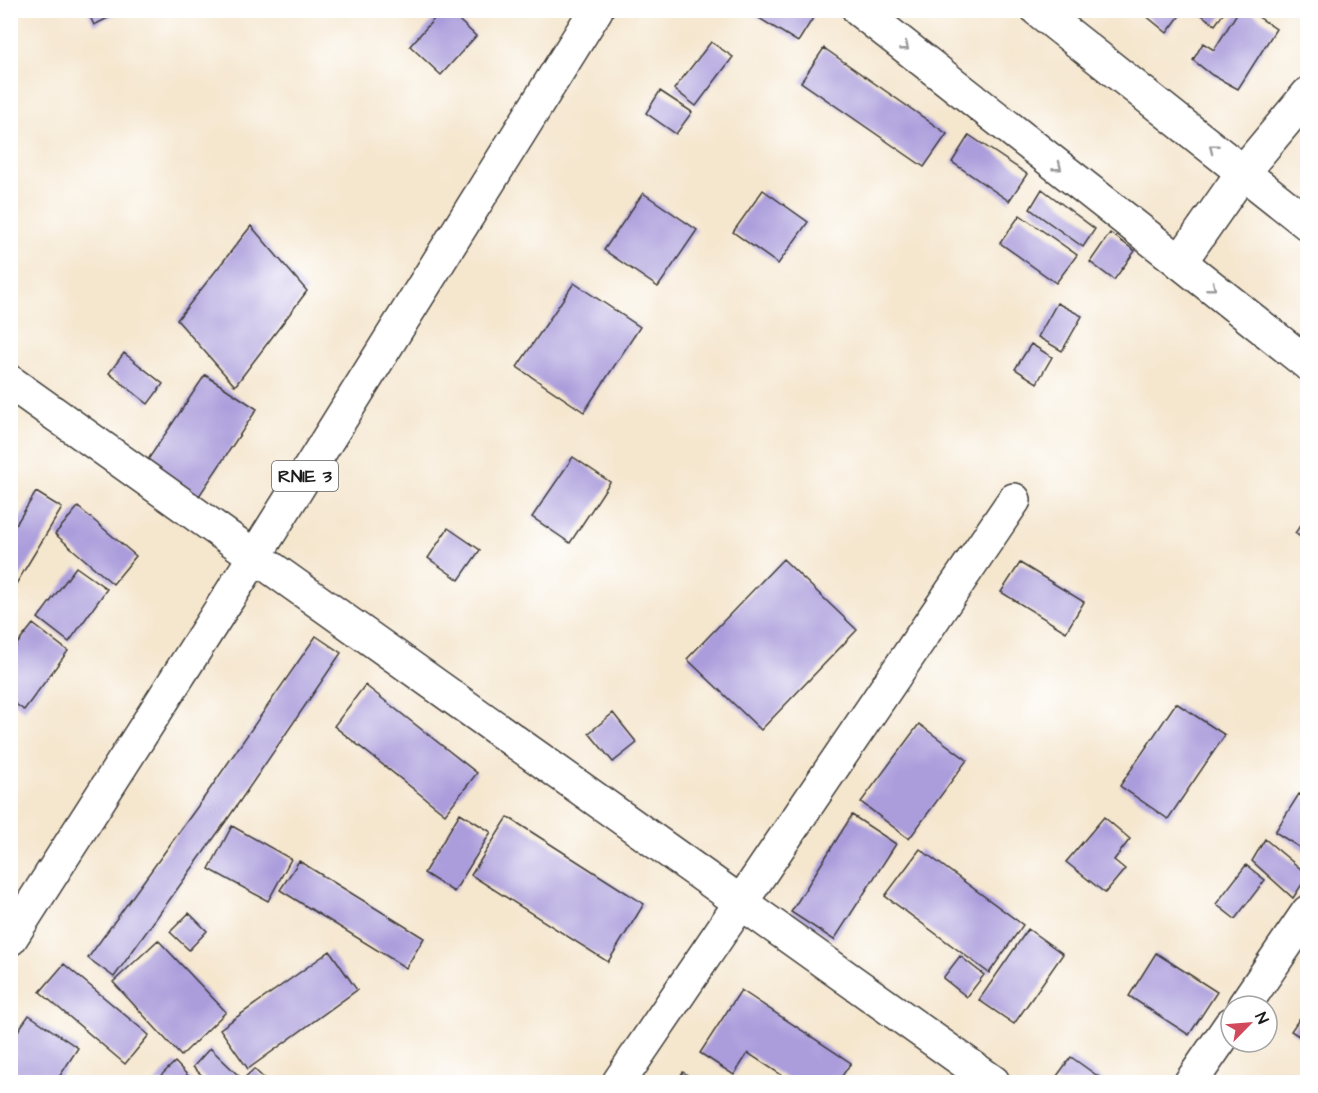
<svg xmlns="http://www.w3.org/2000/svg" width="1318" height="1093" viewBox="0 0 1318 1093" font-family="'Architects Daughter',sans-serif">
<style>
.building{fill:#ab9ddb}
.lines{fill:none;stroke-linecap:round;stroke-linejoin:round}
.street-casing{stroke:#3d3a37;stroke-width:36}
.secondary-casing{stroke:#3d3a37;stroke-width:36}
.highway-casing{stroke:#3d3a37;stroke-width:36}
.street{stroke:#fff;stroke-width:33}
.secondary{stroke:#fff;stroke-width:33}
.highway{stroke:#fff;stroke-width:33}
.oneway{stroke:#999}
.labels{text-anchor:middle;stroke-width:4.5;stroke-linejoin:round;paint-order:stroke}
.shield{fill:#fff;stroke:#606060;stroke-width:1.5}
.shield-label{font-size:18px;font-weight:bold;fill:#1c1c1c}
</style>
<rect width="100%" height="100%" fill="#fff"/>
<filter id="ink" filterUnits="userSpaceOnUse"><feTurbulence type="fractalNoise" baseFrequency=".0167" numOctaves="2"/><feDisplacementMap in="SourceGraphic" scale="12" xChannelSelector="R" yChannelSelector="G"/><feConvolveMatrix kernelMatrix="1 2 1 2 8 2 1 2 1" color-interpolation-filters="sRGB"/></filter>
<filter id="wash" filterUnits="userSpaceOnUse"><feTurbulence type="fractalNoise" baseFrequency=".008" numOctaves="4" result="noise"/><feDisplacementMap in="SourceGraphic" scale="24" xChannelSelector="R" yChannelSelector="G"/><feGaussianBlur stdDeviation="1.35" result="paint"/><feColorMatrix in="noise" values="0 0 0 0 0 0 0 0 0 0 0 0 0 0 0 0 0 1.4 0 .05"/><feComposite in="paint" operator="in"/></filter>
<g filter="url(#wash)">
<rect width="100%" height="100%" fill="#f5e6ce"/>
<g id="blocks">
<path class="building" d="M87,10H124L94,25Z
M442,10H448L476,36L441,75L410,46Z
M746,10H818L798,42Z
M1139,10H1184L1167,33Z
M1195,10H1226L1215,25Z
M1239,10H1248L1276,29L1238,89L1212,75L1193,60L1203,43L1214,50Z
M711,42L733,57L696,106L674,89Z
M824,48L947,134L924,167L801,82Z
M660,91L692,112L676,134L646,113Z
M969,135L1027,174L1009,201L952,162Z
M1042,189L1095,229L1083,247L1030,209Z
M763,190L808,222L778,264L733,232Z
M643,193L697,230L658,287L604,250Z
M1020,215L1077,255L1056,283L1000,243Z
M251,226L307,291L235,386L177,320Z
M1110,233L1135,251L1114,280L1090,262Z
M574,283L640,327L584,412L517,367Z
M1057,303L1082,316L1062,351L1038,337Z
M1031,344L1052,357L1037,383L1015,369Z
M124,353L163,384L148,404L109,373Z
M205,375L257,409L197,499L145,464Z
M573,457L610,482L570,543L532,517Z
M36,492L62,508L10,594V534Z
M78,507L136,556L113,584L55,534Z
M1308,515V542L1295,533Z
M448,528L480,550L459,580L428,558Z
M783,559L857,630L761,730L687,659Z
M1020,563L1084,602L1066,632L1001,592Z
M76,567L107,589L69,642L38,618Z
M33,624L68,651L24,710L10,700V653Z
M316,636L341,653L229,817L114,977L88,958L203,799Z
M365,685L477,773L445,814L334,726Z
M1176,703L1225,735L1168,819L1120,786Z
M613,713L637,743L613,762L589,733Z
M919,724L967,760L909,839L861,802Z
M1299,794L1308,799V853L1275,832Z
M460,813L491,832L454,892L424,873Z
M852,815L896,844L834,940L791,912Z
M508,817L644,904L608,962L471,875Z
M1104,817L1130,839L1114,860L1125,869L1105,893L1066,862Z
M232,826L291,859L268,901L209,869Z
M1265,839L1308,875L1293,898L1252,861Z
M920,849L1023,925L989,973L885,896Z
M299,861L424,938L406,968L280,890Z
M1246,865L1265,880L1235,919L1216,904Z
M189,913L207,931L189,950L170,932Z
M1028,929L1063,954L1014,1024L979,1000Z
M158,940L226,1012L181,1056L113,982Z
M330,951L357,990L248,1069L220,1029Z
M1156,953L1217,992L1189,1035L1129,996Z
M960,956L984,975L967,997L943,978Z
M64,964L149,1035L125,1064L40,992Z
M741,990L851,1063L838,1082H792L748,1053L734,1075L700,1053Z
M1308,1006V1042L1291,1031Z
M29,1015L78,1048L56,1082H10V1042Z
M210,1048L241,1078L236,1082H209L193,1067Z
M1071,1057L1106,1082H1058L1054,1080Z
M175,1062L194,1082H154Z
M254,1069L268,1082H240Z
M683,1072L698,1082H676Z"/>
</g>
</g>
<g filter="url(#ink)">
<use href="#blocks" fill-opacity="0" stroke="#3d3a37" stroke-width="1.5"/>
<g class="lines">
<defs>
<path id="street" d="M1180,262L1243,172L1308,94
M10,382L993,1082
M1244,1006L1308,912
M619,1082L1014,500
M1191,1082L1231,1024"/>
<path id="secondary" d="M859,10L1180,262L1308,364
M1038,10L1308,224"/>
<path id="highway" d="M10,939L255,556L596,10"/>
</defs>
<use href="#street" class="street-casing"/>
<use href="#secondary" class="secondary-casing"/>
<use href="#highway" class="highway-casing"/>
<use href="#street" class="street"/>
<use href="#secondary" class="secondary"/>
<use href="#highway" class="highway"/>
</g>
<defs><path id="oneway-chevron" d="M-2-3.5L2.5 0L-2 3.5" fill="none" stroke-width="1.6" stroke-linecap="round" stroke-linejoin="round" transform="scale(1.5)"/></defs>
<g class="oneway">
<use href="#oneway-chevron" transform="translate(905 47) rotate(38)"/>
<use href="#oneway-chevron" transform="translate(1213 148) rotate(-142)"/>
<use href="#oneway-chevron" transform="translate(1058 167) rotate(38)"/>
<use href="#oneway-chevron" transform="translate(1212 287) rotate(39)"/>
</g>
</g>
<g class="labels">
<rect class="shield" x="272" y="461" width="66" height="30" rx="4.5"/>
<g class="shield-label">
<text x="305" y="482">RNIE 3</text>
</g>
</g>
<rect width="1318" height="1093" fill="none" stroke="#fff" stroke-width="36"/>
<g transform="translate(1249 1024) rotate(65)"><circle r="28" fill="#ffffff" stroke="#a4a4a4" stroke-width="1.5"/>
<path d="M0-4.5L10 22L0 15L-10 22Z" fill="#d1495b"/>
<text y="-9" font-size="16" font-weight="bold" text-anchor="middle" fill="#1c1c1c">N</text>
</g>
</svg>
